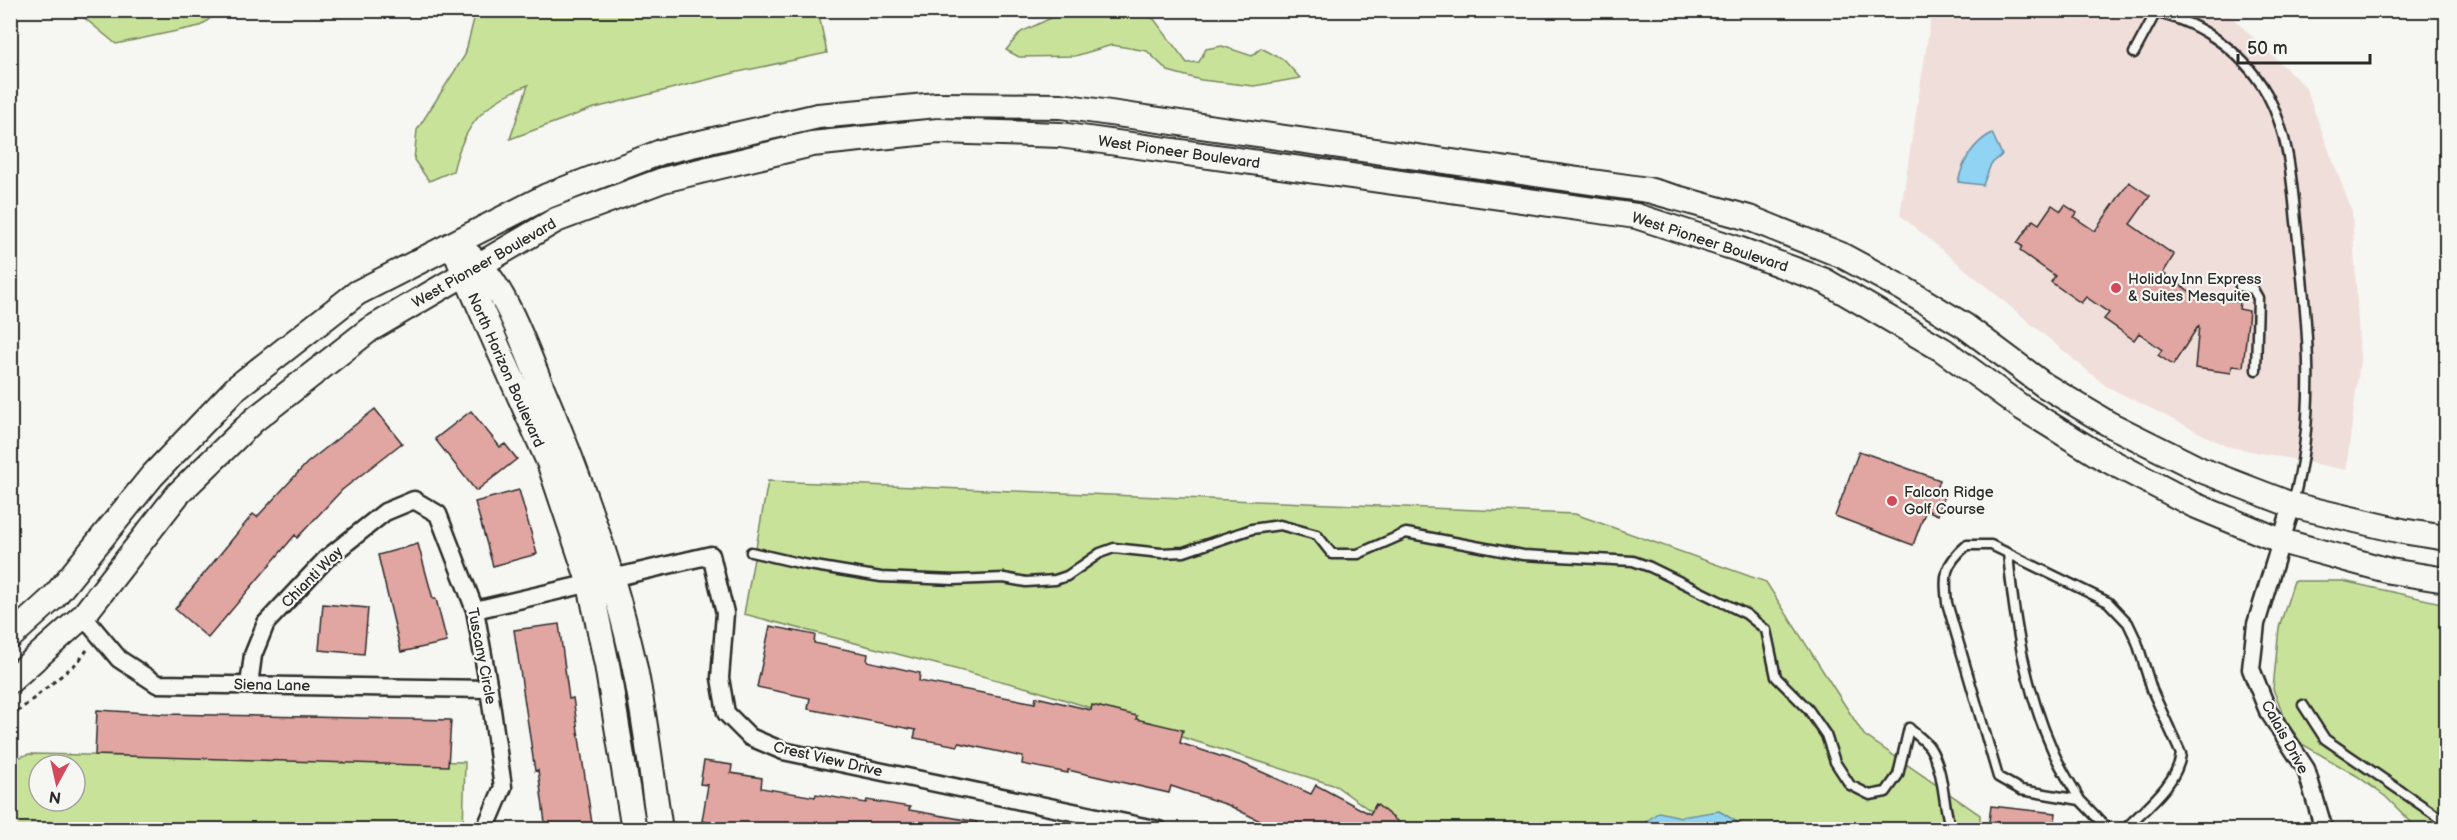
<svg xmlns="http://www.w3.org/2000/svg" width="2457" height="840" viewBox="0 0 2457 840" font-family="'Balsamiq Sans',sans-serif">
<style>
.built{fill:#f0deda}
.green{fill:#c8e399;stroke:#7a8762;stroke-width:1.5;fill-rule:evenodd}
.water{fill:#91d3f2;stroke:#6890a2;stroke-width:1.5}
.building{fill:#e1a6a1;stroke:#2b2b2b;stroke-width:1.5}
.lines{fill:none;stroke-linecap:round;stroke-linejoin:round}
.lane-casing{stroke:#2b2b2b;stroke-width:13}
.street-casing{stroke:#2b2b2b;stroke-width:21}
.secondary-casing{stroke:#2b2b2b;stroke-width:28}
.path{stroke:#2b2b2b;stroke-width:3;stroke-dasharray:4.5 4.5;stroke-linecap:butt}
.lane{stroke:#f6f6f2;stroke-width:8}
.street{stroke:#f6f6f2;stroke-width:16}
.secondary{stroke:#f6f6f2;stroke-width:24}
.poi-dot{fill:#d1495b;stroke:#f6f6f2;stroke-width:2}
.labels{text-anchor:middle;stroke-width:4.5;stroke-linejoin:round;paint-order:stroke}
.street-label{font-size:15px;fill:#2b2b2b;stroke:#f6f6f2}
.poi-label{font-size:15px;fill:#2b2b2b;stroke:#f6f6f2;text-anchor:start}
</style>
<rect width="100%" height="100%" fill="#f6f6f2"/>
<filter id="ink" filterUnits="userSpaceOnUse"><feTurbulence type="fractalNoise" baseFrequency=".0167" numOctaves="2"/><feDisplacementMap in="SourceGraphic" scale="12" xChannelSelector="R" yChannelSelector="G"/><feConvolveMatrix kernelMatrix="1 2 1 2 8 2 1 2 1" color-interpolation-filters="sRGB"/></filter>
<g filter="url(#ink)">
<path class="built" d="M1932,11H2225L2305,86L2352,212L2360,360L2346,470L2226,446L2106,386L1900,215Z"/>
<path class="green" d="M76,11H220L200,26L116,44Z
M476,11H818L827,53L738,72L591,109L510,139L528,85C485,102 464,124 453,171L429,181L414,160L417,130L465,55Z
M1066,11H1137L1154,19L1187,63L1199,62L1206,49L1222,46L1252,56L1261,48L1284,60L1300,78L1254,86L1201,80L1168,71L1147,51L1112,45L1075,56L1019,57L1006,50L1021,32Z
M768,481L1575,514L1766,582L1864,735L1980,815V829H1396L1336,786L1028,688L744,614Z
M2294,581H2343L2446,604V829H2418L2386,797L2357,776L2302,744L2286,721L2273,689L2279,628Z
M29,754L465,762L463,829L11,830V760ZM39,765H75V801H39Z"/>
<path class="water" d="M1992,133L2002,155L1991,164L1983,185L1958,182C1963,161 1972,144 1992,133Z
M1719,811L1749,829H1636L1659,812L1681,817Z"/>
<path class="building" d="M2129,182L2150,196L2130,224L2174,255L2163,273L2198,297L2240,302L2239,309L2249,311L2243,367L2232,366L2231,373L2195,368L2199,325L2173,365L2158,355L2162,350L2139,333L2134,340L2104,319L2109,313L2086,297L2081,303L2051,282L2055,276L2020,251L2022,246L2017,243L2033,220L2039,224L2052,205L2061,211L2065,205L2077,213L2074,217L2095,231Z
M375,409L402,443L342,490L297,538L295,535L208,638L175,609L253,514L257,517L307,463Z
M471,411L500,447L505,444L517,459L476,491L435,439Z
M1859,451L1940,480L1937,489L1946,492L1938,515L1926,510L1913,545L1835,516Z
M519,490L537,554L493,566L475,502Z
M418,544L433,599H436L447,642L401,652L378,555Z
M323,604L368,608L364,654L319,650Z
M559,624L569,699L573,698L593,830H546L538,770L535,771L514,630Z
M770,626L815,635L814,643L868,654L867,661L920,673L919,681L1035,703L1036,697L1091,710L1092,705L1137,716L1136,719L1183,730L1180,743L1244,764L1311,794L1316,785L1370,814L1376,804L1408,830H1278L1228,805L1171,786L1169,793L1068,770V773L1022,764L1023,757L959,743L958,746L914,738L916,730L808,709L810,698L757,687Z
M97,710L164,714L451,720L448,766L95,755Z
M704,761L732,765L731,773L762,778L761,788L815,797L816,794L866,803L867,800L910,807L909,810L977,822V830H751L702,821L708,785L700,784Z
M1991,806L2056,813L2054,830H1988Z"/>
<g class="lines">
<defs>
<path id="lane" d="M2143,10C2194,18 2241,48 2267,94C2290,136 2292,185 2297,231C2307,322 2318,413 2293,502
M2134,53L2156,12
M2240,286L2253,289L2258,298L2256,370
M751,552L803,564L881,577L954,580L1004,578L1026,582L1055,580L1067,576L1100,553L1114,548L1161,553L1184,552L1252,529L1280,525L1317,535L1332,554H1358L1406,533L1523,555L1633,561L1650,567L1746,614L1766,630L1776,677L1808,709L1826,735L1835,762L1850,785L1870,795L1886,792L1898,775L1909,728
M2008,553C2014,620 2025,689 2053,751C2060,768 2071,784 2080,800
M2303,705L2325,739L2446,822
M1909,728C1915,734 1925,740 1930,748C1945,772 1942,803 1951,830
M2109,830L2080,800L2021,790L1998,777L1947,603C1944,574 1944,565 1967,545H1991L2108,602L2128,623L2137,642L2152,690L2181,754C2177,785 2145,808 2124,830"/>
<path id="street" d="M2292,505L2256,624L2251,669L2268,711L2306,769L2324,830
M475,610L711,555L725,613L720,678L726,713L750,737L783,751L1159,830
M83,616L119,659L157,684L489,689
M249,685L253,655L266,623L326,559L385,512L414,500L438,514L475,610L489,689L503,787L486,827"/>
<path id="secondary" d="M469,255C501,280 522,338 537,376C576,467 610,559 632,655C645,712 651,772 660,830
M459,260L549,462L590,584L607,665L634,830
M10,637L54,597L152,476L237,387L357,293L547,196L661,152L818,116L937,105L1061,106L1648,190L1749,218L1841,255L1904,289L1965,326L2044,385L2109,424L2201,470L2292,505L2402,531L2446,538
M10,681L83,616L178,494L254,420L369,330L556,220L663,180L812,144L938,131L1060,135L1636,216L1738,249L1825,281L1943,350L2021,407L2102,457L2194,505L2281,541L2390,571L2446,580"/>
</defs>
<use href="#lane" class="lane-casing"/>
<use href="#street" class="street-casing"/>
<use href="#secondary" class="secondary-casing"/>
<path class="path" d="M10,718L78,662L87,650"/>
<use href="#lane" class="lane"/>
<use href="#street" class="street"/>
<use href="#secondary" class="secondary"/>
</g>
</g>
<g class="poi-dot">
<circle cx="2116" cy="288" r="6"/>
<circle cx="1892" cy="501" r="6"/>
</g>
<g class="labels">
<g class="street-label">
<text transform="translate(1179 152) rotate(8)" y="5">West Pioneer Boulevard</text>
<text transform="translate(1710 242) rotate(18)" y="5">West Pioneer Boulevard</text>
<text transform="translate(484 263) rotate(-30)" y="5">West Pioneer Boulevard</text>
<text transform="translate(506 370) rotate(66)" y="5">North Horizon Boulevard</text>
<text transform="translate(312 577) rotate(-45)" y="5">Chianti Way</text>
<text transform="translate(482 656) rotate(79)" y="5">Tuscany Circle</text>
<text transform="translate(272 685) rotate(1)" y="5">Siena Lane</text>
<text transform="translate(2285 737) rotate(61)" y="5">Calais Drive</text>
<text transform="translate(828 759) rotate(13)" y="5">Crest View Drive</text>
</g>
<g class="poi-label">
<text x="2128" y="284">Holiday Inn Express<tspan x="2128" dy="17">&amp; Suites Mesquite</tspan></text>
<text x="1904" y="497">Falcon Ridge<tspan x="1904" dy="17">Golf Course</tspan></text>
</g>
</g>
<rect width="2457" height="840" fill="none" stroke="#f6f6f2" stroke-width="36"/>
<rect x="18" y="18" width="2421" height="804" fill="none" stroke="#2b2b2b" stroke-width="2" filter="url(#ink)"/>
<g transform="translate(57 783) rotate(188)"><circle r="28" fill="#f6f6f2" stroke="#a5a5a2" stroke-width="1.5"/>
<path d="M0-4.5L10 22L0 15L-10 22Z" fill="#d1495b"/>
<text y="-9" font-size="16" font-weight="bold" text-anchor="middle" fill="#2b2b2b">N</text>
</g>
<path d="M2238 54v9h132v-9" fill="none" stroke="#2b2b2b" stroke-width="3"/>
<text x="2247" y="54" font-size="18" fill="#2b2b2b" stroke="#f6f6f2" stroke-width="4.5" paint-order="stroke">50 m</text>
</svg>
